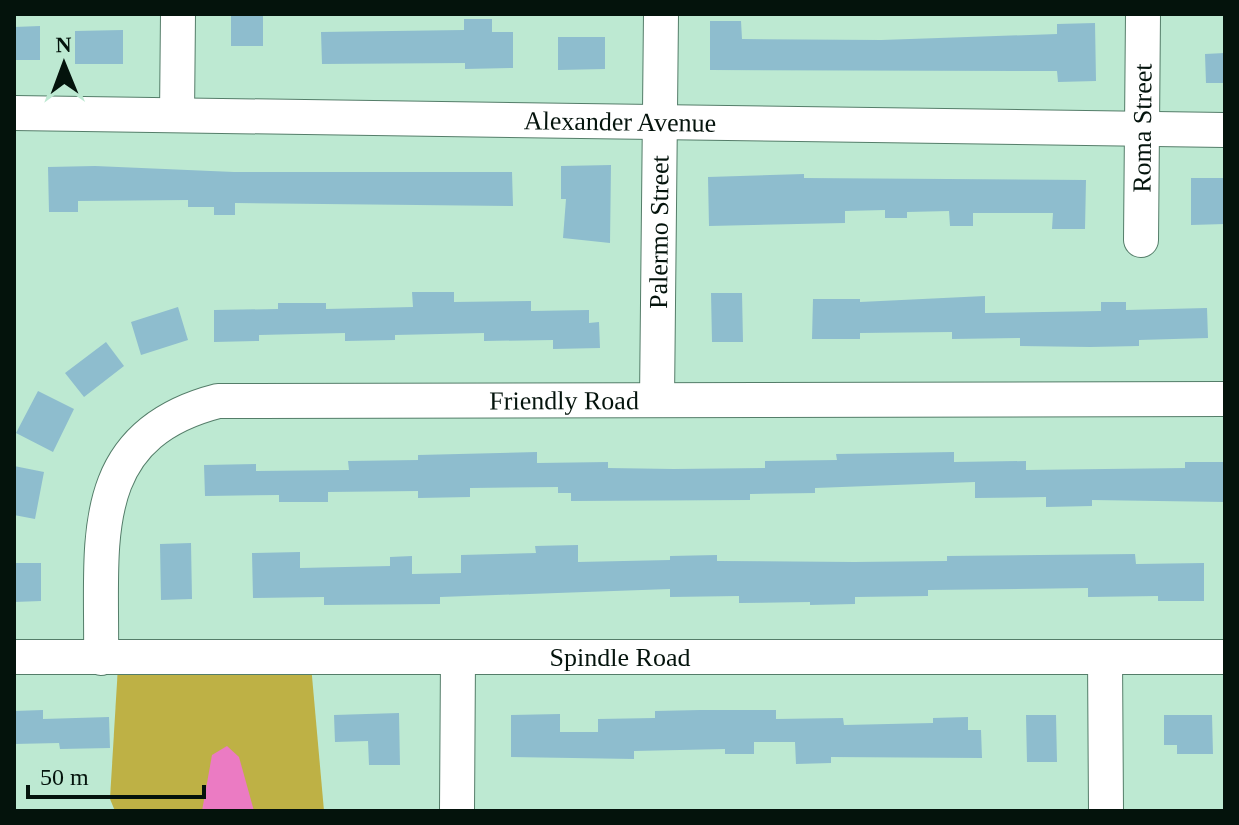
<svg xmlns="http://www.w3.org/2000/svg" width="1239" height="825" viewBox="0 0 1239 825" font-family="Georgia,serif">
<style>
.forest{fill:#beb145}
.water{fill:#eb7bc3}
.building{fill:#8ebdce}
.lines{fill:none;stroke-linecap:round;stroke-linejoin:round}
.minor-casing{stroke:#547d69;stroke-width:36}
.minor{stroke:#fff;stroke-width:34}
.labels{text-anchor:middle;stroke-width:6;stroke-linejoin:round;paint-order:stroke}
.street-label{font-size:26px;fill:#04130c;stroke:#bde9d2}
</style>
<rect width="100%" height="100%" fill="#bde9d2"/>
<path class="forest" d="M311,665L324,811H115L110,799L118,666Z"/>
<path class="water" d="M227,746L239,757L254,811H202L212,755Z"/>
<path class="building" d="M231,14H263V46H231Z
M464,19H492V32H513V68L465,69V63L322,64L321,32L464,30Z
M710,21H741L742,39L881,40L1057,34V24L1095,23L1096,81L1058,82L1057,71L710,70Z
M40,26V60H14V27Z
M123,30V64H75V31Z
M558,37H605V69L558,70Z
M1225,53V83H1206L1205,54Z
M611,165L610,243L563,238L566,199H561V166Z
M95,166L234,172H512L513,206L235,203V215H214V207H188V200L78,201V212H49L48,167Z
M804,174V178L1086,180L1085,229H1052L1053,213H973V226H950L949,211L907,212V218H885V210L845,211V223L709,226L708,177Z
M1191,178H1225V224L1191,225Z
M412,292H454V302L531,301V311L589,310V323L599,322L600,348L553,349V340L484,341V333L395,335V340L345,341V333L259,335V341L214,342V310L278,309V303H326V309L413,307Z
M711,293H742L743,342H712Z
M985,296V313L1101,311V302H1126V310L1207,308L1208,338L1139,340V346L1090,347L1020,346V338L952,339V332L860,333V339H812L813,299H860V302Z
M178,307L188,340L141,355L131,322Z
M106,342L124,366L84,397L65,373Z
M38,391L74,409L53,452L16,433Z
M537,452V463L608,462V468L674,469L765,468V461L837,460L836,454L954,452V462L1026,461V470L1185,468V462H1225V502L1092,500V506L1046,507V497L975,498V482L815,488V493L750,494V500L571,501V493H558V487L470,488V497L418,498V491L328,492V502H279V495L205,496L204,465L256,464V471L349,470L348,461L418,460V455Z
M14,466L44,472L35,519L14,515Z
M191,543L192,599L161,600L160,544Z
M578,545V562L670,560V556L717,555V561L854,562L947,561V556L1135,554L1136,564L1204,563V601H1158V596L1088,597V588L928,590V596L855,597V604L810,605V602L739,603V596L670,597V589L440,597V604L324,605V597L253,598L252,553L300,552V568L390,566V557L412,556V574L461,573V555L536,553L535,546Z
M14,563H41V601L14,602Z
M43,710V719L109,717L110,748L60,749L59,743L14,744V711Z
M700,710H776V719L843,718L844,725L933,723V718L968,717V730H981L982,758L831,757V763L796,764L795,742H754V754H725V749L634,751V759L511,757V715L560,714V732H598V719L655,718V711Z
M399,713L400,765H369L368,741L335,742L334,715Z
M1026,715H1056L1057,762H1027Z
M1164,715H1212L1213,754H1177V745H1164Z"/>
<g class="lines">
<defs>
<g id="minor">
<path id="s1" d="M14,113L1225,130"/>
<path d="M177,115L178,14"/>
<path id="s2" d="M1141,240L1143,14"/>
<path id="s3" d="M657,400L661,14"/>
<path id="s4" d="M14,657H1225"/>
<path d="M1105,657L1106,811"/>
<path id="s5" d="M101,658C103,545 82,436 218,401L1225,399"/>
<path d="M457,811L458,658"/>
</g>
</defs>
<use href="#minor" class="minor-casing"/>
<use href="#minor" class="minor"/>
</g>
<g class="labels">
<g class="street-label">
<text dy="9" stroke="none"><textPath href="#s1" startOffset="606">Alexander Avenue</textPath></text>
<text dy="9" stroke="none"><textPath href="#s2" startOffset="112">Roma Street</textPath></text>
<text dy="9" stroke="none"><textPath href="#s3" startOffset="168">Palermo Street</textPath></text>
<text dy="9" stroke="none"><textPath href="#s5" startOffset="660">Friendly Road</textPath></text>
<text dy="9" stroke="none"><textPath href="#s4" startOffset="606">Spindle Road</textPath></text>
</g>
</g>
<rect width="1239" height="825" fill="none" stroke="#04130c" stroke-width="32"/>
<g transform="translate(64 64) rotate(359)" stroke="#bde9d2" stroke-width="6" paint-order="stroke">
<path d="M0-6L14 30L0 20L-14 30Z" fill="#04130c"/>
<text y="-12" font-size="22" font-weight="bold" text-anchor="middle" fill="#04130c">N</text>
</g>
<path d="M28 785v12h176v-12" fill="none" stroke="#04130c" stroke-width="4"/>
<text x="40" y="785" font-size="24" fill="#04130c" stroke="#bde9d2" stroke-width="6" paint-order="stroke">50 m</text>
</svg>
